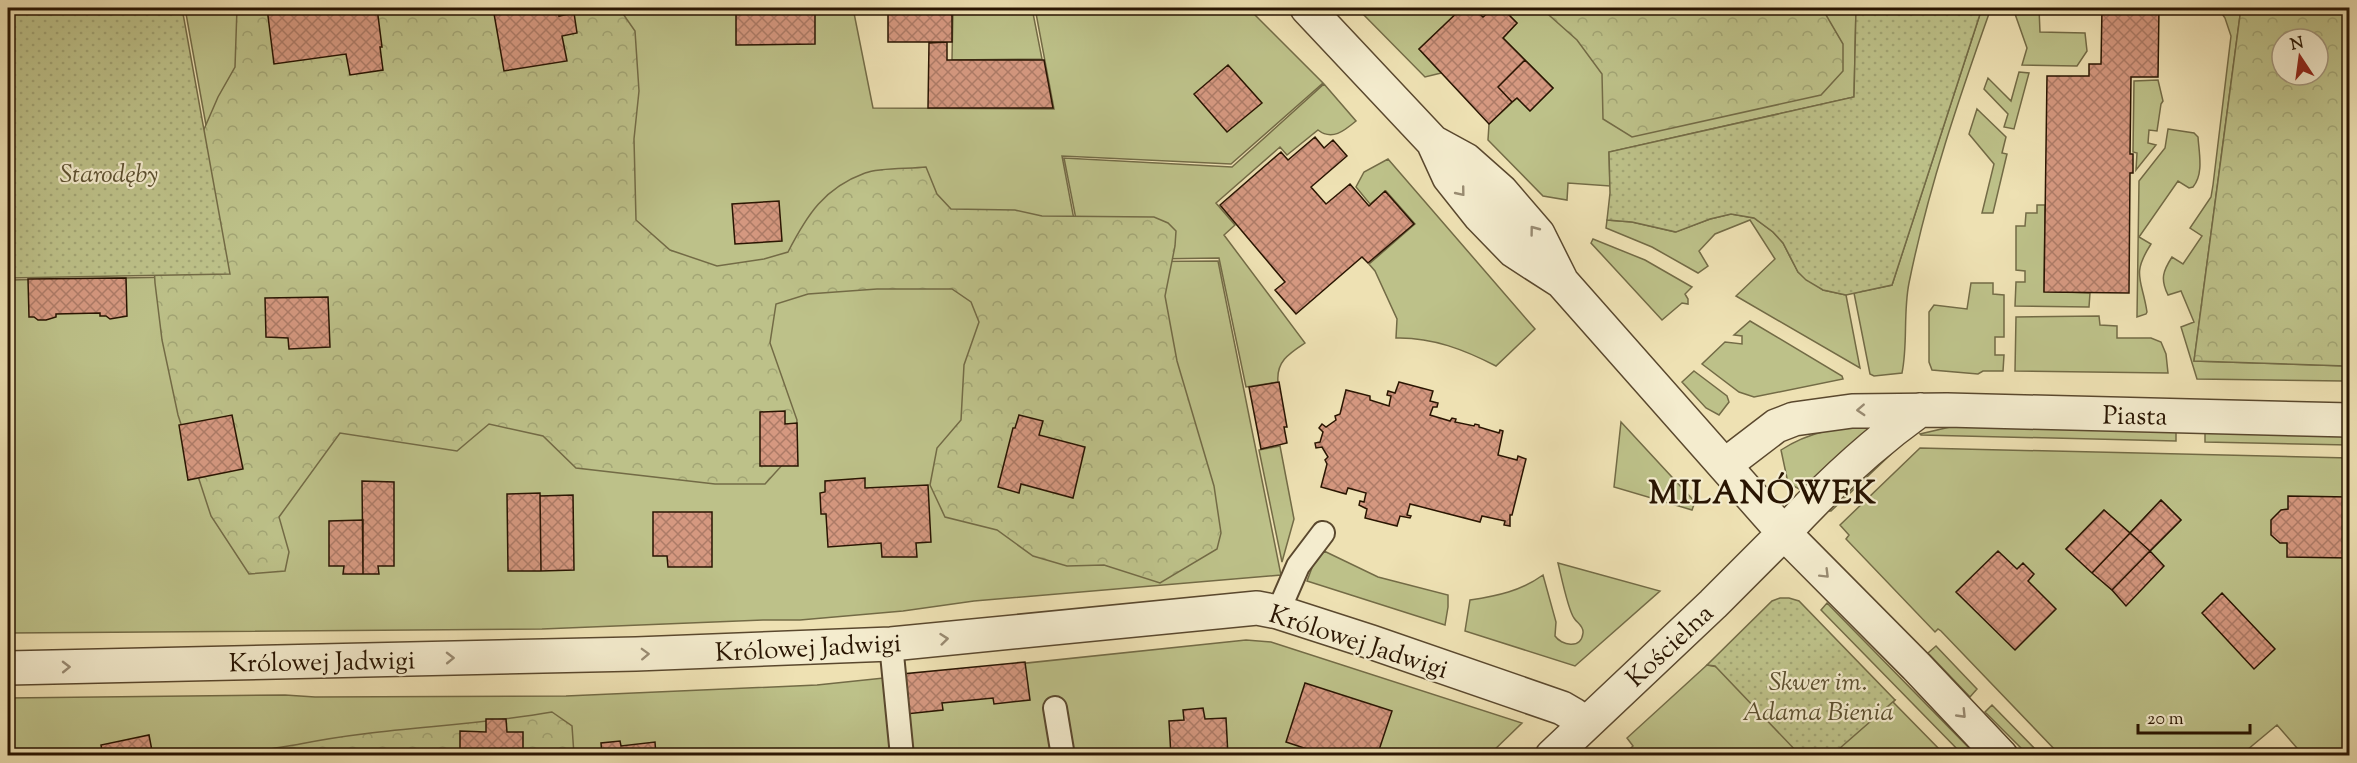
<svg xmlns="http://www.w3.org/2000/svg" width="2357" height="763" viewBox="0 0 2357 763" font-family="'Sorts Mill Goudy',serif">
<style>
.green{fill:#bdc189;stroke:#736b46;stroke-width:1.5;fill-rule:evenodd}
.forest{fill:url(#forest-crowns);stroke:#736b46;stroke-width:1.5;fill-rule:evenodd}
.park{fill:url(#park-dots);stroke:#736b46;stroke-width:1.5}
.building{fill:url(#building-cross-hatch);stroke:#291502;stroke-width:1.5}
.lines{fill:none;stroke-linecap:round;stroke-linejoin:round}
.service-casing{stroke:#5a482e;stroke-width:26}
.minor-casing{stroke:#5a482e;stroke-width:36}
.tertiary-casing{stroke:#5a482e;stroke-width:36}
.service{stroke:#f4ecce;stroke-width:22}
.minor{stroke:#f4ecce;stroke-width:33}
.tertiary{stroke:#f4ecce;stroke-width:33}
.oneway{stroke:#998b72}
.labels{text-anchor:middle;stroke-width:4.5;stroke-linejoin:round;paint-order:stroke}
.park-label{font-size:26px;font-style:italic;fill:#5d5131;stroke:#f4ecce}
.street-label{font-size:26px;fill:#291502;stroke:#f4ecce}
.district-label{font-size:32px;font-weight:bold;letter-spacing:1.5px;fill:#291502;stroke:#f4ecce}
</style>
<defs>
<pattern id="forest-crowns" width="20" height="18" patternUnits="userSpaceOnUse" patternTransform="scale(1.5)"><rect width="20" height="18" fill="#bdc189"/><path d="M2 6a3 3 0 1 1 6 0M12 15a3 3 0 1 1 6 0" fill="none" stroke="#a2a575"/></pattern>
<pattern id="park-dots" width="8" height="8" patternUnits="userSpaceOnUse" patternTransform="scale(1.5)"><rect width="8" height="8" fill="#bdc189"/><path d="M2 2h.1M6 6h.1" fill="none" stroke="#a2a575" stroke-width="1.8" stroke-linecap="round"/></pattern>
<pattern id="building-cross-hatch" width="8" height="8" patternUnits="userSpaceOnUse" patternTransform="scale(1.5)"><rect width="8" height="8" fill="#d59880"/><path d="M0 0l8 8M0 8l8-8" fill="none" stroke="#ad7b67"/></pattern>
</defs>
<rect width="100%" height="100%" fill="#eee1b3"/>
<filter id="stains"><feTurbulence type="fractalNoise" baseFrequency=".00333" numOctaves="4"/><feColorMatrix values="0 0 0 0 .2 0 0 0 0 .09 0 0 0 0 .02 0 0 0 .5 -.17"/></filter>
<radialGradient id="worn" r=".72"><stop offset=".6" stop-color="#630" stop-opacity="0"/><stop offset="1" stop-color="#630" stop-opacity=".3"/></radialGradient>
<path class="green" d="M185,8H853L873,108L1054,109L1035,8H1248L1323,83L1231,164L1062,156L1082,262L1218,261L1281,575L974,601L903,611L800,620H763L542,629L8,633V280L233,276Z
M953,8H1032L1042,59L952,60Z
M1357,8H1462L1419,49L1441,73L1425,77Z
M1502,8H1856L1854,97L1609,152L1610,186L1568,183L1567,200L1543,196L1488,140L1489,124L1517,98L1530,111L1553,88L1503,38L1517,23Z
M1982,8H1991C1959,98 1928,189 1909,283C1903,313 1908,344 1902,373L1874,376L1870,374L1854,293L1892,285Z
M2016,8H2039L2040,32L2085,33L2087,51L2077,66L2022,65L2027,48L2014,11Z
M2218,8H2241L2194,361L2346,366L2343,381L2197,379L2181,327L2194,322L2181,291L2168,295C2160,279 2163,271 2172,257L2183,264L2202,236L2190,228L2211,197L2213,185L2231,36L2225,18Z
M2019,72L2029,73L2014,129L2004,127L2008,114L1984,89L1988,78L2011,101Z
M2158,80L2163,101L2161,104L2157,131L2149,130L2148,143L2156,145L2136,170L2137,153L2133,152L2134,81Z
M1324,84L1356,121C1344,131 1332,141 1318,130L1287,155L1280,147L1216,203L1235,225L1224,235L1305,343C1290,353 1276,361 1278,382L1246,387L1219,258L1084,260L1064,158L1232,167Z
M1977,109L2006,137L2002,153L2007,154L1993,213H1982L1994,164L1969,134Z
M2168,129L2194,133L2198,137C2199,153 2204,174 2193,187L2189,188L2178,181L2139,237L2151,244C2131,275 2142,279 2147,312L2146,314L2137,317L2139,181L2165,148Z
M1388,159L1535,329L1496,366C1465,350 1432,337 1396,338L1397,319L1375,271L1369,264L1415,224L1386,191L1370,204L1356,187L1364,172Z
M2037,205H2045L2044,291L2090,293L2089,307L2015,306L2016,282H2025V271L2016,270V226H2025L2026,213H2037Z
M1731,214L1754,218L1773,232L1783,243L1798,272L1823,290L1846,295L1860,368L1736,296L1775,259L1750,220L1715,234L1699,251L1708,266L1698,273L1652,247L1606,228L1607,220L1632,222L1675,232L1710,219Z
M1593,239L1645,260L1692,287L1685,294L1688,299V304L1682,303L1662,320L1591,243Z
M1971,283H1993V294L2004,295V337H1995V355H2004L2003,371H1983L1978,374L1932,370L1929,362V312L1934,305L1967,309Z
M2099,316L2100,325L2117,326V338H2151L2161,342L2166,354L2168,373L2015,371L2016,317Z
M1750,321L1842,376L1843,379L1754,397L1739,392L1702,364L1725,342L1742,344V336L1734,335Z
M1694,371L1727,396L1729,402L1719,415L1706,408L1682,382Z
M1621,422L1695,502L1692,510L1614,487Z
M1878,423L1805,492L1788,483L1781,450C1811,430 1843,427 1878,423Z
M1982,426L2176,430V441L1921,435L1920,434L1950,427Z
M2205,431L2350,435L2349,445L2205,442Z
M1907,439L1831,511H1829L1831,503Z
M1280,446L1294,519L1282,562L1259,450Z
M1920,448L2349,458V755H2303L2277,725L2241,755H2060L1941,631L1938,629L1935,632L1846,539L1849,535L1840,525ZM2161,500L2181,520L2112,590L2066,549L2104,510L2130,533Z
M1324,551L1378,577L1448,595V607L1445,625L1307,581L1313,565Z
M1558,563L1660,591L1575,666L1465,631L1470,600C1497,596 1521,591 1543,575L1556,622L1555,636C1561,645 1581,650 1583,633C1584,626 1577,623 1574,618C1568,610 1561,575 1558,563Z
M1827,603L1972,751L1968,755H1963L1821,610Z
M1246,640L1271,642L1522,723L1488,756H8V698L285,695L315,697L566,696L817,685Z
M1936,646L1977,689L1970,697L1928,653Z
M1707,665L1895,700L1893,702L1945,755L1623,756L1633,746L1627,738Z
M1992,705L2038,752L2034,755H2028L1985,712Z"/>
<path class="forest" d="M237,8H619L635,31L639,91L634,139L636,220L670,250L717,266L764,259L788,252C807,215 824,188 865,173C880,167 909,169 926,167L937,194L951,209L1015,210L1042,216L1154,217L1168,223L1176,231L1175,246L1165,296L1177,361L1214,486L1221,533L1217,549L1160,583L1104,565L1067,566L1033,556L997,530L945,517L930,485L937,448L961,420L964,365L979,322L971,302L952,289H877L808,294L776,304L770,343L797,420L795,451L765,484H715L576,468L543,436L489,424L457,451L340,433L279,517L289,552L285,571L249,574L211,516L178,415L162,340L155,283L153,247L218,97L235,67Z
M1541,8H1822L1843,44V71L1821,95L1632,137L1603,119L1602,74L1577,40Z
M2241,8H2349L2350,349L2346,366L2194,361ZM2282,39H2318V75H2282Z
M552,712L572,726L574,755L250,756C263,748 285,747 300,744C383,727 468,727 552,712Z"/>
<path class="park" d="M8,8H182L230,274L8,278Z
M1856,8H1982L1892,285L1846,295L1823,290L1806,280L1798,272L1783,243L1773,232L1754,218L1731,214L1710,219L1676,232L1632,222L1607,220L1610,193L1609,152L1854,97Z
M1780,598H1789L1799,601L1895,700L1832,755H1800L1715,666L1707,665L1772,601Z"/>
<path class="building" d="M267,8H377L382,47H380L383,70L350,75L346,54L274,64Z
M493,8H557L559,16L574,13L577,33L562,36L567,61L504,71Z
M736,8H815V44L736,45Z
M888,8H952V42H888Z
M1462,8H1473L1483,17L1494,8H1502L1517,23L1503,38L1525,60L1498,87L1512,102L1489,124L1419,49Z
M2102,8H2159L2158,77H2131L2130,154H2133V173H2130L2129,293L2044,292L2047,76H2089V64H2101Z
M947,42V60H1044L1053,108H928L929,43Z
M1525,60L1553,88L1530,111L1517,98L1512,102L1498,87Z
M1228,65L1262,103L1227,132L1194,94Z
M1315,137L1324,148L1333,140L1347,156L1311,187L1326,204L1350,184L1369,206L1385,191L1414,224L1368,263L1362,257L1296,314L1275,290L1285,282L1220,205L1281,152L1288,160Z
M779,201L782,241L735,244L732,204Z
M126,278L127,316L110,319L106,316H100V313L56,314V317L46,320H38L34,317H29L28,279Z
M328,297L330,347L289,349L288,338L266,337L265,298Z
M1279,382L1287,427H1284L1287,443L1261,449L1249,387Z
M1399,382L1433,391L1430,401L1438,403L1437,407H1433L1430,415L1450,421L1452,418L1456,419L1455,422L1474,426L1475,424L1479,425V427L1499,433L1500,430L1503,431L1498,455L1517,460L1518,456L1526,459L1512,515H1510V526L1504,525L1505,521L1482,516L1480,522L1410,504L1407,515L1411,516L1410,518L1400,516L1397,526L1365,518L1367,509L1359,505L1360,501L1364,502L1366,493L1348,488L1346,494L1321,487L1327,464L1325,460L1328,457L1322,447L1316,448L1315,443L1320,442L1323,432L1319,428L1322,424L1326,427L1336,420L1335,416L1340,414L1346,390L1370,396V400L1389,406L1391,396L1387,395L1388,391L1395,393Z
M785,411V424L797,423L798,466H760V412Z
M232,415L243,469L188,480L179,425Z
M1019,415L1043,421L1039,435L1085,447L1073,498L1021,484L1019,493L998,487L1013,428H1015Z
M865,478V488L928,485L931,542L916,543L917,557H882L881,543L828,547L826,514H821L820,493L825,492V481Z
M362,481L394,482V566H378L379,574H363Z
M540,493L541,571H508L507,494Z
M573,495L574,570L541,571L540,496Z
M2288,496L2350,497L2349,558L2287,557V543H2280L2271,535V520L2281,510L2288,509Z
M2161,500L2181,520L2150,551L2130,533Z
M2104,510L2130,533L2092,573L2066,549Z
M653,512H712V567H668L667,556H653Z
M363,520V574H343L344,566H329V521Z
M2130,533L2150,551L2112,590L2092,573Z
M1998,551L2017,569L2023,563L2034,574L2028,581L2056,609L2015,650L1956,592Z
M2150,551L2164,566L2126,606L2112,590Z
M2222,593L2275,649L2254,669L2202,613Z
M1025,662L1030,700L994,704L993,698L942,703L943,710L906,714L902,674Z
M1305,683L1392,711L1377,756H1328L1286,742Z
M1203,708L1205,719L1226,718L1228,756H1171L1169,721L1184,720L1183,710Z
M486,719H506L507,732H523V756L460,755V731L486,732Z
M149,735L153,756H103L101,745Z
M620,741L621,746L655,742L656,756H602L601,743Z"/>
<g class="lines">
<defs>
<path id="service" d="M1278,612L1298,566L1323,533
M891,644L902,756
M1055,708L1063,756"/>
<path id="minor" d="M1920,410C1870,446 1825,488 1784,533L1916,666L2001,756
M1725,465L1776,426L1794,419L1852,411L1947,410L2350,420
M8,668L636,654L891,644L1257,608L1278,612L1371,642L1562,708L1574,715L1583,726"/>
<path id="tertiary" d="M1307,8L1433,142L1466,160L1501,191L1538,234L1561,280
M1433,142L1449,177L1480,216L1514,251L1562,282L1784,533L1713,604L1552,756"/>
</defs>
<use href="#service" class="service-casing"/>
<use href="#minor" class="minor-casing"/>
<use href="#tertiary" class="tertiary-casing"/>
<use href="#service" class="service"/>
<use href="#minor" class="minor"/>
<use href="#tertiary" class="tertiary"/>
</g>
<defs><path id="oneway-chevron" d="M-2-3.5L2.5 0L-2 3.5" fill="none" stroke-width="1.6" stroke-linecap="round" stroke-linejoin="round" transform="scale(1.5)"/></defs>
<g class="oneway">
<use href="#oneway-chevron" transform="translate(1461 192) rotate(51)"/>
<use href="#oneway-chevron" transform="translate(1534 230) rotate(-127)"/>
<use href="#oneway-chevron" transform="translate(1861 410) rotate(177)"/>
<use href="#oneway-chevron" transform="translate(1825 574) rotate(45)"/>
<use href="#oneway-chevron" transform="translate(944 639) rotate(-6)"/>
<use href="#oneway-chevron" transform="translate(645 654) rotate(-2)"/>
<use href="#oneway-chevron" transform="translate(450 658) rotate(-1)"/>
<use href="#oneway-chevron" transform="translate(66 667) rotate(-1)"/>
<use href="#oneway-chevron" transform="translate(1962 714) rotate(46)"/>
</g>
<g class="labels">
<g class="park-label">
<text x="109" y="182">Starodęby</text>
<text x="1818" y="690">Skwer im.<tspan x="1818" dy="30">Adama Bienia</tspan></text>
</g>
<g class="street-label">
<text transform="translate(2135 415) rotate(1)" y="9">Piasta</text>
<text transform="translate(1359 641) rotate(18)" y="9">Królowej Jadwigi</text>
<text transform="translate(1669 645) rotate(-43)" y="9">Kościelna</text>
<text transform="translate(808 647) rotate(-3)" y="9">Królowej Jadwigi</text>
<text transform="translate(322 661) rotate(-1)" y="9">Królowej Jadwigi</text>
</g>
<g class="district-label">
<text x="1763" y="503">MILANÓWEK</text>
</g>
</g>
<rect width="2357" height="763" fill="none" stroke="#eee1b3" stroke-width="30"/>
<rect x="9" y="9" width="2339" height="745" fill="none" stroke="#291502" stroke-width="3"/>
<rect x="15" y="15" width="2327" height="733" fill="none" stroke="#291502" stroke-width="1.5"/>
<g transform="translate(2300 57) rotate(347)"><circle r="28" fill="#f4ecce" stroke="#a3967c" stroke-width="1.5"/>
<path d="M0-4.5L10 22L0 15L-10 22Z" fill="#8f2418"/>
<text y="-9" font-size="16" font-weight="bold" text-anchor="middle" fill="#291502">N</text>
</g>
<path d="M2138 724v9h112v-9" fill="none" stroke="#291502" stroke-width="3"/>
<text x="2147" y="724" font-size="18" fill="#291502" stroke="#f4ecce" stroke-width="4.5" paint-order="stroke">20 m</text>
<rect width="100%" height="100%" filter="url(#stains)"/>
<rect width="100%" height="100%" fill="url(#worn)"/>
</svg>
